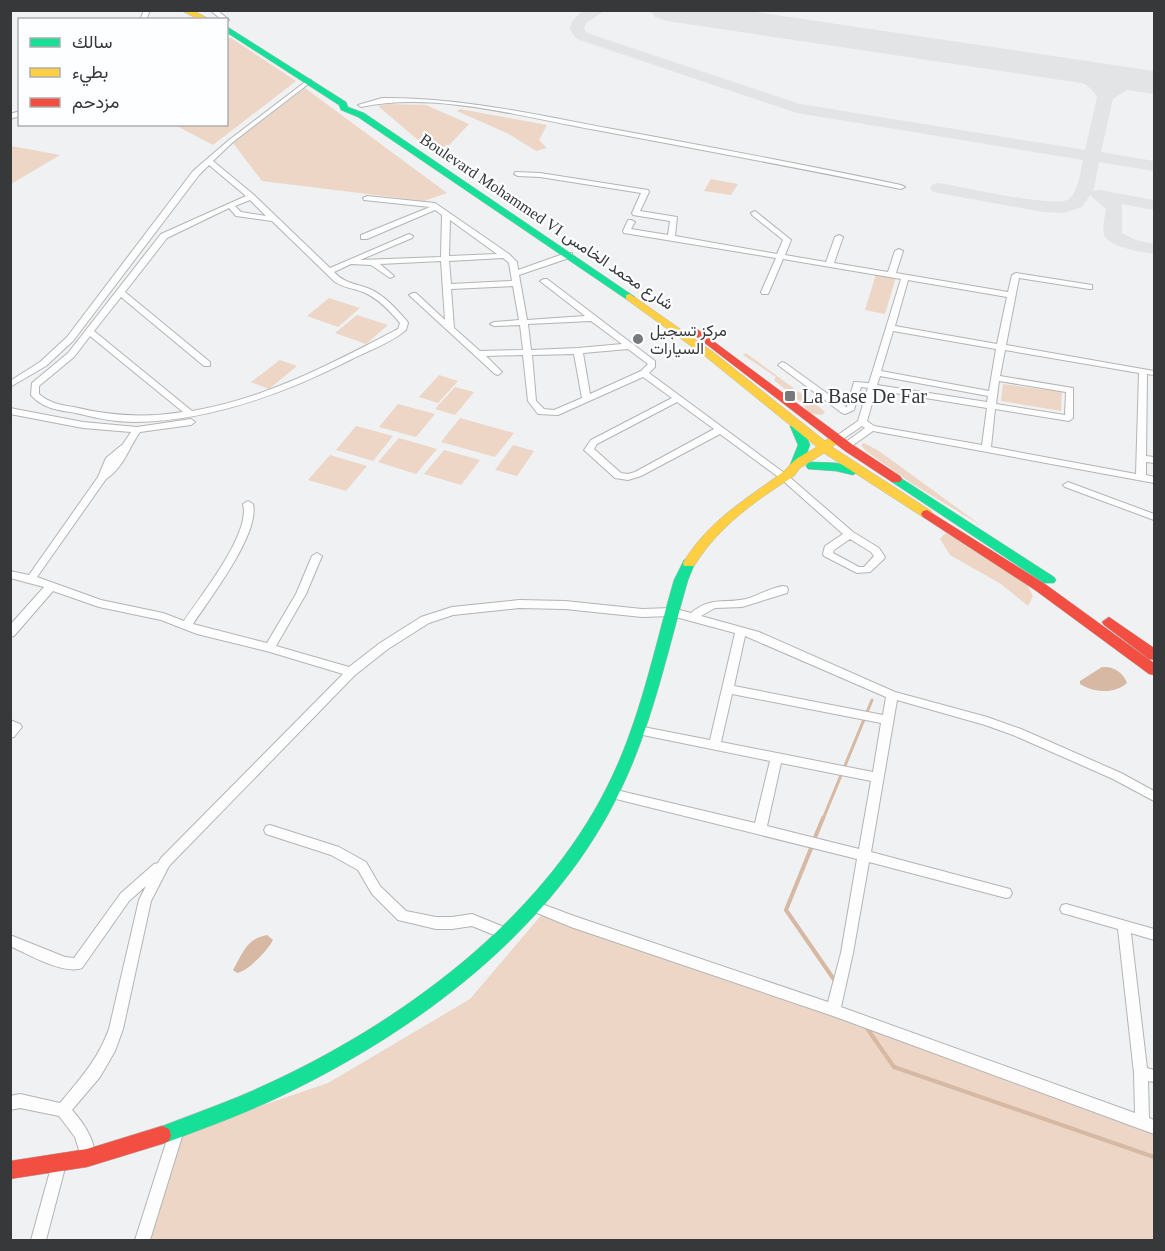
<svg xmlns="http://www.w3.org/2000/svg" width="1165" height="1251" viewBox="0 0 1165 1251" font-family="'Times New Roman',Vazirmatn,serif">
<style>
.green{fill:#edd6c6}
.water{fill:#d6b8a3}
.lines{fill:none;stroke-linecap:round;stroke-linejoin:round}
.stream-far1{stroke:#d6b8a3;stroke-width:3}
.stream{stroke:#d6b8a3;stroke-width:4}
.taxiway{fill:#e2e4e5;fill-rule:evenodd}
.runway{fill:#e2e4e5;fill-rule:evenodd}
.street-casing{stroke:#b2b4b5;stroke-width:2}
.fast-casing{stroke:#b2b4b5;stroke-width:1}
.slow-casing{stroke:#b2b4b5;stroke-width:1}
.jam-casing{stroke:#b2b4b5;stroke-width:1}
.street{fill:#fdfdfd;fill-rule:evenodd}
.fast{fill:#16e098;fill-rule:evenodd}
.slow{fill:#ffcf43;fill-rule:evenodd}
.jam{fill:#f24e42;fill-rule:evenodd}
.poi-dot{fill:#77797a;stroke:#fdfeff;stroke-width:2}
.labels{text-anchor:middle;stroke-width:4.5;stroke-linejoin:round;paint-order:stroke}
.far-street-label{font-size:16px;fill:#373839;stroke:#fdfeff}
.far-poi-label{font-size:16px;fill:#373839;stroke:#fdfeff;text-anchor:start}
.poi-label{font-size:20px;fill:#373839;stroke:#fdfeff;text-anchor:start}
</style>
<rect width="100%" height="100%" fill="#eff1f3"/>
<path class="green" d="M227,38H231L296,81L213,145L175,125L226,124Z
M305,88L447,193L424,201L262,181L233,143Z
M388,104L426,105L469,124L438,157L378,106Z
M460,109L547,125L539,140L547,148L536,151L509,134L457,111Z
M11,146L60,155L11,184Z
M711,179L738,184L731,195L704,191Z
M876,274L896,277L885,314L865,310Z
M329,298L360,308L338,327L307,316Z
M357,315L388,325L366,344L335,333Z
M746,353L823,410L825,413L820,415L809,413L802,403L774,380L776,377L743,355Z
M280,360L297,366L269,389L251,382Z
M439,375L458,381L438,403L419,397Z
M1003,384L1062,392L1061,411L1001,401Z
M455,387L474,392L455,415L435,409Z
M398,404L435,414L416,437L379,427Z
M460,418L514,433L495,457L441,442Z
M356,426L393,436L373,461L336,450Z
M399,438L437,449L416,474L378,462Z
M864,443L879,451L982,526L911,483L866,451L861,445Z
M513,445L534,451L517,476L495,470Z
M444,450L480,460L461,485L424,474Z
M330,455L367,466L346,491L308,480Z
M946,532L1025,581L1033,596L1028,606L1001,584L950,555L940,539Z
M543,913L1154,1128V1240H136L169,1137L328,1083L470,999Z"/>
<path class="water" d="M1102,667C1113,666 1123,672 1127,683C1115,694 1094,693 1080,684V681Z
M267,935L273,940C268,950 248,971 237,973L233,970C243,953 246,939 267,935Z"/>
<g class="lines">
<path class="stream-far1" d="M823,819L872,700"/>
<path class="stream" d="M814,840L823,818
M812,846L786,910L835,981
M866,1027L894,1067L1154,1157"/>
<path class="taxiway" d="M585,10H606L586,23L584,29L587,33L800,104L1085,150L1097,97C1088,81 1070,77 1054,72L1051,69L1054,66C1071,61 1096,74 1107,87L1128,80L1154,79V89H1128L1113,99L1101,152L1154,161V171L1099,162L1094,189L1082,207L1063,213L1043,212L933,192L930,188L933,184L939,183C959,186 1057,209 1069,199C1079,191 1080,171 1083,160L797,113L577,39L570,30C570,21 577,15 585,10Z
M1100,190L1154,200V210L1122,204V233L1136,240L1154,244V254C1142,252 1113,248 1105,237C1101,231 1105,216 1106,209L1090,195L1093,191Z"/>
<path class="runway" d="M650,10H742L1154,71V94L667,21L655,17Z"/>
<defs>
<path id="street" d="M144,10H150L146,20H140Z
M210,10H217L229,20L226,22V20H222Z
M309,79L311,80V82L233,142L213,161L254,195L330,268L409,234L413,236L412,238L360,260L441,257L442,215L435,210L367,239H361V235L430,207L364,200L363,198L367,196L435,203L509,254L517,262L518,270L566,253H572V257L519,275L527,320L585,316L540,281L544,279H547L655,361V367L649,373L787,475L853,532L879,548L885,557L884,559L870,572L857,573L824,556L823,554L825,546L843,534L781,479L720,434L641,476L628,480L615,478L584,450L591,440L672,398L643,377L558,415L538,414L528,401L523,355L486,356L502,372L498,375L495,374L409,295L413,293H416L445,320L441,261L380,264L394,276L390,278L371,265L351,264L334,272C346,285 357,283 372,290C386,297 397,310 407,321L408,323L406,330C391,343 368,351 350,360C283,394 210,421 135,422C115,422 95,418 76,413C59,410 43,409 31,395L32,383L68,353L161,234L246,196L209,165L199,175L73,341L46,366L10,387V381L40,362L67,337L193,171L229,140ZM250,200L266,216L241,212L235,206ZM229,208L236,216L272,221L335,282C344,288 353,288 363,292C378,298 390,311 400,323L398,329C333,363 265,399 192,411L94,331L121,297L204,366H210V362L125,292L167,238ZM450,220L497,254L449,256ZM503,258L509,263L512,281L451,284L449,261ZM513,286L519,320L494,322L490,324L494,326L520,325L523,350L480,351L454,328L451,289ZM591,321L622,344L578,348L531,350L528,324ZM90,336L183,412C146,418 110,416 74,407C61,405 49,403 39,394V386L74,357ZM628,349L648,364L641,371L590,394L583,353ZM574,354L582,398L554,410L544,409L536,401L532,355ZM677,402L714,429L635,472L628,474L621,473L594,449L597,444ZM850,539L871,552L874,556L864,567H859L833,553L834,550Z
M382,98C458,97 532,114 607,128C705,146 803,164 901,185L905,187L901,189C800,168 698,149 596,130C523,117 434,91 361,107L358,105Z
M20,111V116L10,119V114Z
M515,172L540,173L648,190L649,192L640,211L677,217L675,236L777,254L783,240L752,215L751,213L755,211L791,240L785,255L826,262L835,237L839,235L843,237L834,263L888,272L895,251L899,249L903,251L896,273L1008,292L1012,275L1016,273L1092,285V289H1089L1019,278L1006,345L1154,371V375L1147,374L1146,456L1154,457V463L1146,462V475L1154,477V483L873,431L849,448H843L841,446L843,444L865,428L862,426L840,441L837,442L832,439L858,421L868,388L861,387L854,410L845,414L842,413L778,365L782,362L785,363L846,407H847L854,382L869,383L901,279L783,259L769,292L768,294H762L761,292L776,258L624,233L623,231L628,220H631L635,222L631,229L668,235L670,221L633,215L632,213L641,193L540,177L518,176L514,174ZM908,280L1007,297L997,344L895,326ZM893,331L996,349L989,391L881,371ZM1005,350L1139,373L1136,474L991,447L995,409L1069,421L1073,418V388L1000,376ZM880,376L988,396L987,402L877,385ZM999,381L1066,392L1065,415L996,404ZM876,390L987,408L982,445L874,426L867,421Z
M10,408L83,422L137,427L191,419L195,422L191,425L140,432C128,449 124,467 106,479L37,577L101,600L163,613L184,621C201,595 251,534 243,504L248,501L253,504C260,534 210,598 193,624L267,643L296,594L312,556L317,553L322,556L306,594L276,646L349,667L380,643L421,617L452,607L519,600L565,601L642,609L672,608L691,613C712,596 723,604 746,599C759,595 770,588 783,586L787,587L788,590L787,593L742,607L715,608L701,616L759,632L895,692L987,717L1021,729L1121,773L1154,791V801L1113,779L1013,735L985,725L897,700L871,852L1006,888L1010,889L1012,893L1010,897L1006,898L869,862L853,953L841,1007L1135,1113L1134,1073L1118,929L1066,914L1062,913L1060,909L1062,905L1066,904L1154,929V940L1131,933L1147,1068L1154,1070V1082L1148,1081L1149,1118L1154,1120V1134L833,1016L571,927L530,910L528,906L530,902L534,901L574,916L828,1002L841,953L857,859L608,797L606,794L608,791L612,789L755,823L770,761L638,734L634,733L632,730L634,727L638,726L710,740L735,633L672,616L642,617L565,609L519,608L453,615L429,623L388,649L355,675L169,866L151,901L123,1029L115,1051L100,1077L72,1110C83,1122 100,1146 93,1163L88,1165L83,1163L75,1137L59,1116L20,1108L10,1110V1096L20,1094L60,1103C81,1078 98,1059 109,1029L139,900L146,886L129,901L82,968C63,975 28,954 10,946V935L65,957L74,958L121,893L154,864L158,863L161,858L343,674L270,652L197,634L161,620L99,607L53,591L14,636L10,637V625L44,587L10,578V571L29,575L98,477L106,458L123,444L131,432L83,428L10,414ZM745,636L886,697L883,715L734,686ZM732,694L881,723L873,772L721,742ZM781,763L871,781L859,849L767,826Z
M1068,482L1154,514V520L1065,487L1063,485Z
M10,720L20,724L22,727L14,737L10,738Z
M270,825L339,847L366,862L380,886L406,911L436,917H452L472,914L509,929L510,933L509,937L504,939L472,926L452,929H436L398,920L372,894L358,870L331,855L266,834L264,830L266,826Z
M177,1123L182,1125L184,1130L150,1240H135L170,1130L172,1125Z
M59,1157L64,1159L66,1164L46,1240H31L52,1164L54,1159Z"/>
<path id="fast" d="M226,26L346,102L348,107L364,113L635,297L630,300L626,299L358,117L341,110L339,105L226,32Z
M796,422L802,426L810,445L802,465L796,469L790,465L798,445L790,426Z
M812,462L836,463L857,468L859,471L853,475L836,471L808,469L806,466L808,463Z
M896,475L1054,577L1056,580L1054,583H1044L892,482L890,479Z
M689,559L695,563L688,580C668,649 653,722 622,787C556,928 418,1031 279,1097C241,1115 202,1129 162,1144L155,1141L153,1135L155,1129C192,1114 229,1102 265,1085C399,1024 540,921 607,787C640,722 654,649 674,580L684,560Z"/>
<path id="slow" d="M181,10H192L211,20H200Z
M630,294L713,352L825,441L833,436H841L843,439L832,447L931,511L933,514L931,517H923L824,453L800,468L794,476C755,501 719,526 694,566H684L683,563C708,521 745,500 783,472C787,469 789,465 793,462C799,456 809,452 817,447L705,356L626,299V295Z"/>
<path id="jam" d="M697,329L853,445L900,476L902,479L900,482H892L845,451L693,334L692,332Z
M927,510L1045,584L1154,663V675L1149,674L1035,590L923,517L921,514L923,511Z
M1109,617L1154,648V660L1149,659L1104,625L1102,622Z
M162,1126L169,1129L171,1135L169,1141L162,1144L87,1167L10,1179V1161L87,1149Z"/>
</defs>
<use href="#street" class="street-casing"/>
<use href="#fast" class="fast-casing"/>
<use href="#slow" class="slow-casing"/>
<use href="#jam" class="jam-casing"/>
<use href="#street" class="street"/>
<use href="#fast" class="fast"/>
<use href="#slow" class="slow"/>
<use href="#jam" class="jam"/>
</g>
<g class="poi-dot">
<circle cx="638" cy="339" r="6"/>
<rect x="784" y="390" width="12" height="12" rx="3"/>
</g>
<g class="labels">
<g class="far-street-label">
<text transform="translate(547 221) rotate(34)" y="6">Boulevard Mohammed VI شارع محمد الخامس</text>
</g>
<g class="far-poi-label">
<text x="650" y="336">مركز تسجيل<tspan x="650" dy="18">السيارات</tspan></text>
</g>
<g class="poi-label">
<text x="802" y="403">La Base De Far</text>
</g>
</g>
<rect width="1165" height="1251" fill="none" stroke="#373839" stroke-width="24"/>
<rect x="18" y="18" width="210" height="108" fill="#fdfeff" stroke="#aeafb0" stroke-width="1.5"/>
<rect x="30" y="38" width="30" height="9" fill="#16e098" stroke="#aeafb0" stroke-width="1.5"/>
<text x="72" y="48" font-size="18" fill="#373839">سالك</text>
<rect x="30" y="68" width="30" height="9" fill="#ffcf43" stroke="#aeafb0" stroke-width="1.5"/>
<text x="72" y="78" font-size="18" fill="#373839">بطيء</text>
<rect x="30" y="98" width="30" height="9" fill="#f24e42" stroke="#aeafb0" stroke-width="1.5"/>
<text x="72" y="108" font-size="18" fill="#373839">مزدحم</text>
</svg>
